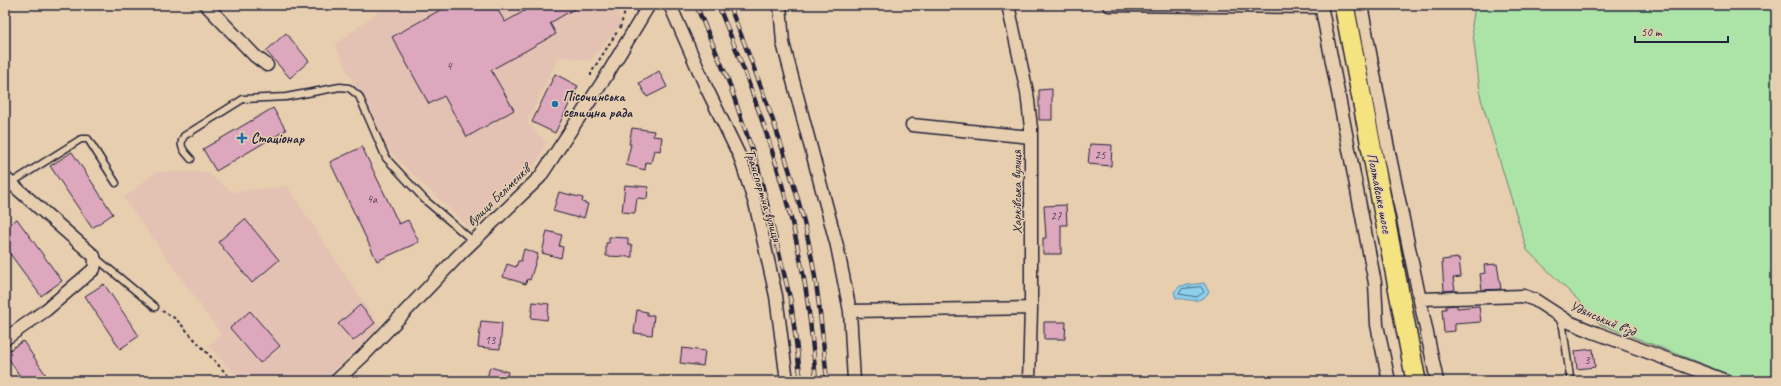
<svg xmlns="http://www.w3.org/2000/svg" width="1781" height="386" viewBox="0 0 1781 386" font-family="Caveat,sans-serif">
<style>
.built{fill:#e4c2b3}
.green{fill:#ace4a8;stroke:#678372}
.water{fill:#8cd0ed;stroke:#628aa6}
.lines{fill:none;stroke-linecap:round;stroke-linejoin:round}
.shore{stroke:#4c6882;stroke-width:1}
.building{fill:#dda7bd;stroke:#22223b}
.service-casing{stroke:#22223b;stroke-width:9}
.minor-casing{stroke:#22223b;stroke-width:15}
.trunk-casing{stroke:#22223b;stroke-width:22}
.path{stroke:#22223b;stroke-width:2;stroke-dasharray:3 3;stroke-linecap:butt}
.service{stroke:#e7ceaf;stroke-width:6}
.minor{stroke:#e7ceaf;stroke-width:12}
.trunk{stroke:#f5e381;stroke-width:19}
.rail-casing{stroke:#22223b;stroke-width:4.5}
.rail{stroke:#e7ceaf;stroke-width:3;stroke-dasharray:9;stroke-linecap:butt}
.poi-dot{fill:#1f6fb2;stroke:#e7ceaf;stroke-width:1.5}
.labels{text-anchor:middle;stroke-width:3;stroke-linejoin:round;paint-order:stroke}
.number-label{font-size:12px;fill:#51435c}
.poi-label{font-size:14px;font-weight:bold;fill:#22223b;stroke:#e7ceaf;text-anchor:start}
.street-label{font-size:14px;fill:#22223b;stroke:#e7ceaf}
</style>
<rect width="100%" height="100%" fill="#e7ceaf"/>
<filter id="ink" filterUnits="userSpaceOnUse"><feTurbulence type="fractalNoise" baseFrequency=".025" numOctaves="2"/><feDisplacementMap in="SourceGraphic" scale="8" xChannelSelector="R" yChannelSelector="G"/><feConvolveMatrix kernelMatrix="1 2 1 2 8 2 1 2 1" color-interpolation-filters="sRGB"/></filter>
<g filter="url(#ink)">
<path class="built" d="M387,5H613L622,23L590,61L559,56L527,122L546,143L537,162L472,230L387,150L335,45Z
M156,172H207L232,192L287,186L380,327L324,381H242L208,346L221,334L124,198Z"/>
<path class="green" d="M1475,5H1776V381H1746L1600,324L1578,300L1527,250L1481,99L1472,26Z"/>
<path class="water" d="M1204,283L1209,292C1201,304 1190,300 1176,298L1174,292L1180,286Z"/>
<g class="lines">
<path class="shore" d="M1201,287L1204,292L1197,297L1179,294L1182,289Z"/>
</g>
<path class="building" d="M449,5H495L505,22L535,5H581L550,23L556,34L491,70L514,110L467,137L444,96L429,104L392,37Z
M286,33L309,61L290,78L266,51Z
M659,71L667,87L647,97L639,83Z
M555,74L578,86L555,133L532,122Z
M1052,89V120H1039V90Z
M273,108L286,130L216,171L203,149Z
M632,128L654,131L653,136L662,137L660,151L654,150L651,163L646,162L645,170L626,165L631,144H629Z
M1090,144L1112,145L1111,166L1088,164Z
M362,147L399,224L408,220L419,242L377,261L330,162Z
M72,152L113,214L92,228L50,166Z
M625,185L648,187L647,199L637,198L635,213L622,212Z
M559,192L583,198L582,202L588,204L584,218L578,216V218L553,211Z
M1066,205L1067,225H1061V254H1043V238H1046L1044,206Z
M17,219L62,281L41,296L5,247V228Z
M245,219L279,260L252,283L218,242Z
M547,231L562,235L559,246L563,247L561,258L542,253Z
M609,237L628,238V245H632V257L606,256V243H609Z
M524,249L538,254L530,280L527,279L526,284L503,277L507,264L516,267L518,261H521Z
M1459,258L1461,277L1453,278L1455,290L1444,291L1442,260Z
M1497,264L1501,289L1482,290L1480,274L1485,273L1484,265Z
M104,284L139,336L120,349L85,296Z
M533,302L549,304L547,320L531,318Z
M360,305L375,323L353,341L338,324Z
M1457,305V308L1479,306L1481,322L1455,324V331L1444,332L1442,309H1446V306Z
M637,310L647,312V315H654L652,335L634,333Z
M250,311L280,346L260,363L230,328Z
M481,321L502,323L500,349L478,347Z
M1044,322H1066L1065,339H1044Z
M23,341L50,381H23L5,353Z
M682,348L705,351L703,366L680,363Z
M1593,349L1595,367L1577,369L1575,351Z
M490,367L508,372L506,381H492L493,380L487,378Z"/>
<g class="lines">
<defs>
<path id="service" d="M191,159C184,151 178,146 184,136L243,99L286,97L340,87L349,88L359,96L386,158L425,200L473,241
M11,183L81,139H88L116,183
M96,258L155,307
M1559,318L1563,327L1570,377"/>
<path id="minor" d="M206,5L255,56L267,65
M670,5L706,87L740,157L756,207L776,296L787,381
M780,5L783,43L837,246L850,311L854,381
M1008,5L1027,92L1031,128V308L1029,381
M1109,5L1322,7
M1321,5L1375,283L1377,325L1389,381
M1361,5L1387,143L1437,381
M912,125L1031,137
M5,178L94,256L95,263L94,269L46,310L5,339
M1420,299L1524,296L1535,300L1569,322L1591,331L1726,381
M850,311L1031,308
M336,381L363,356L460,254L540,177L605,78L649,5"/>
<path id="trunk" d="M1344,5L1416,381"/>
</defs>
<use href="#service" class="service-casing"/>
<use href="#minor" class="minor-casing"/>
<use href="#trunk" class="trunk-casing"/>
<path class="path" d="M620,28L627,5
M591,76V73L617,32
M162,311L176,319L233,381"/>
<use href="#service" class="service"/>
<use href="#minor" class="minor"/>
<use href="#trunk" class="trunk"/>
<defs>
<path id="rail" d="M696,5L728,80L758,167L791,302L801,381
M718,5C755,93 787,184 804,279C810,312 813,347 816,381
M729,5C758,76 785,148 804,222C817,274 822,328 827,381"/>
</defs>
<use href="#rail" class="rail-casing"/>
<use href="#rail" class="rail"/>
</g>
</g>
<g class="poi-dot">
<circle cx="555" cy="104" r="4"/>
<path d="M240 132h4v4h4v4h-4v4h-4v-4h-4v-4h4z"/>
</g>
<g class="labels">
<g class="number-label">
<text x="449" y="70">4</text>
<text x="1100" y="159">25</text>
<text x="372" y="203">4а</text>
<text x="1056" y="220">27</text>
<text x="490" y="344">13</text>
<text x="1587" y="364">3</text>
</g>
<g class="poi-label">
<text x="563" y="101">Пісочинська<tspan x="563" dy="16">селищна рада</tspan></text>
<text x="251" y="143">Стаціонар</text>
</g>
<g class="street-label">
<text transform="translate(1016 192) rotate(-90)" y="5">Харківська вулиця</text>
<text transform="translate(1380 193) rotate(79)" y="5">Полтавське шосе</text>
<text transform="translate(498 195) rotate(-44)" y="5">вулиця Беліменків</text>
<text transform="translate(764 195) rotate(73)" y="5">Транспортна вулиця</text>
<text transform="translate(1603 318) rotate(23)" y="5">Удянський в’їзд</text>
</g>
</g>
<rect width="1781" height="386" fill="none" stroke="#e7ceaf" stroke-width="20"/>
<rect x="10" y="10" width="1761" height="366" fill="none" stroke="#22223b" stroke-width="1.5" filter="url(#ink)"/>
<path d="M1635 36v6h93v-6" fill="none" stroke="#22223b" stroke-width="2"/>
<text x="1641" y="36" font-size="12" fill="#22223b" stroke="#e7ceaf" stroke-width="3" paint-order="stroke">50 m</text>
</svg>
